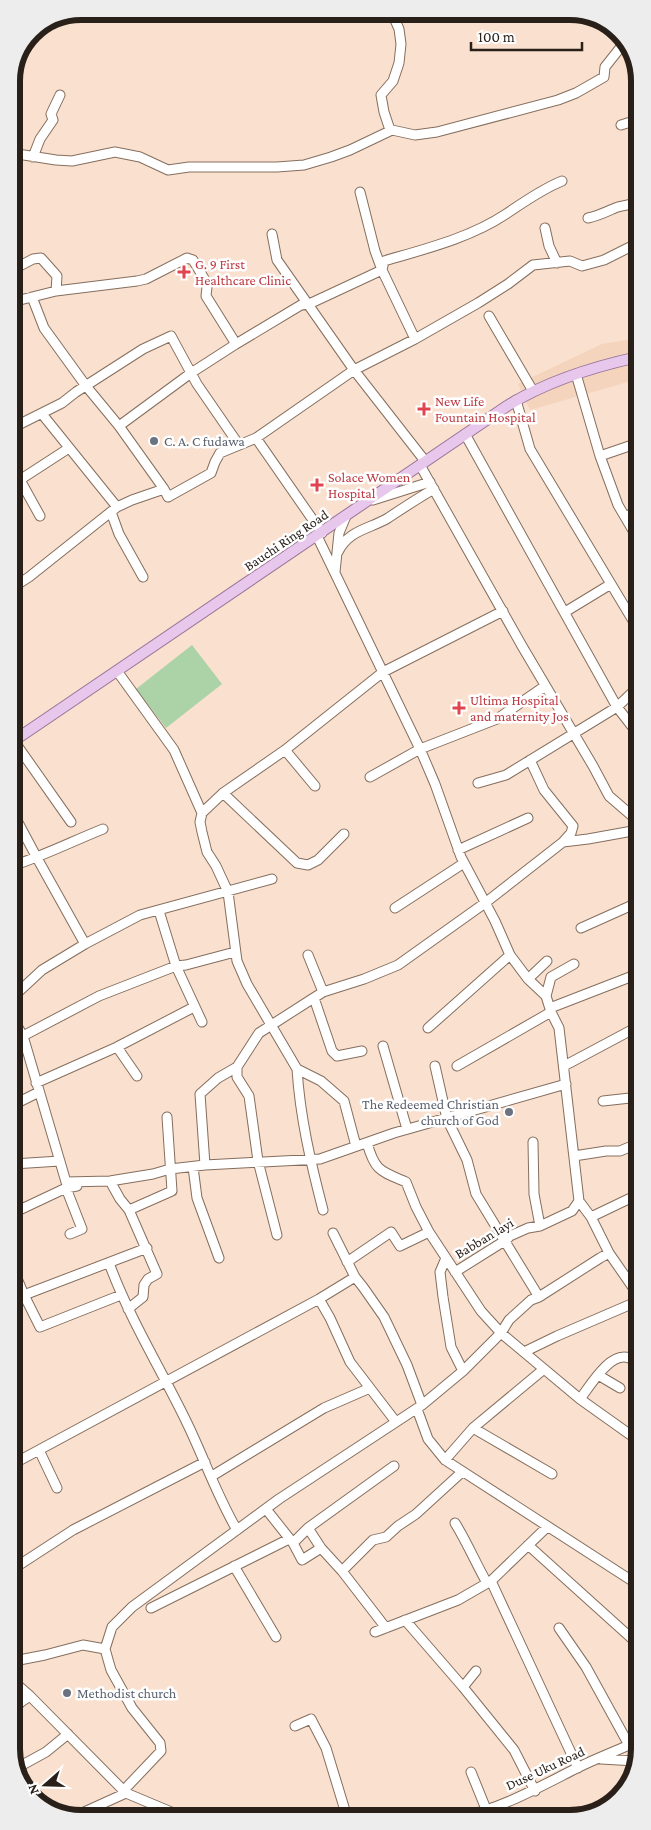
<svg xmlns="http://www.w3.org/2000/svg" width="651" height="1830" viewBox="0 0 651 1830" font-family="'Crimson Pro',serif">
<style>
.built{fill:#f4d4bd}
.pitch{fill:#abd3a7}
.lines{fill:none;stroke-linecap:round;stroke-linejoin:round}
.minor-casing{stroke:#856e5e;stroke-width:11}
.major-casing{stroke:#9a7499;stroke-width:12}
.minor{stroke:#fff;stroke-width:9}
.major{stroke:#e7c7eb;stroke-width:10}
.health-dot{fill:#e0444e;stroke:#fff;stroke-width:2}
.worship-dot{fill:#6b7280;stroke:#fff;stroke-width:2}
.labels{text-anchor:middle;stroke-width:5;stroke-linejoin:round;paint-order:stroke}
.health-label{font-size:14px;fill:#be3a42;stroke:#fff;text-anchor:start}
.worship-label{font-size:14px;fill:#5b616d;stroke:#fff;text-anchor:start}
.street-label{font-size:14px;fill:#2a201a;stroke:#fff}
.rim{fill:none;stroke:#2a201a;stroke-width:6}
</style>
<rect width="100%" height="100%" fill="#fae0ce"/>
<path class="built" d="M638,338V379L530,410L518,384L602,344Z"/>
<path class="pitch" d="M192,645L222,684L166,728L136,689Z"/>
<g class="lines">
<defs>
<path id="minor" d="M391,11L399,29L401,44L399,63L393,81L381,95L384,112L390,130H392
M11,98L17,91
M621,125L637,120
M11,153L56,160L72,161L115,152L140,157L168,170L189,167H277L304,165L331,157L350,150L392,130L415,135L437,132L558,100L576,93L604,77L605,67L624,43
M33,157L40,139L53,120L51,114L60,95
M360,192L375,251L382,270L415,339
M588,218C598,216 606,212 615,208C622,205 631,206 637,201
M545,228L549,246L557,263
M272,234L277,260L354,370L425,461
M12,270L33,259L41,258L57,276L56,291
M32,297L44,328L86,386L119,426L164,489
M12,302L56,291L137,281L146,279L187,258L193,260L205,280L207,287L206,296L236,344
M489,316L533,391
M576,374L600,456L618,505L638,539
M516,400L530,449L638,629
M42,414L117,507
M119,426L191,373L236,344L301,305L309,304L382,270L384,261C425,249 470,238 506,214C524,202 542,189 562,181
M12,428L62,403L76,392L143,349L171,336L197,384L239,445
M465,434L617,707L638,734
M256,438L322,533
M600,456L638,443
M420,465L522,646L593,766L609,796L638,821
M20,480L40,516
M12,485L69,448
M373,500L430,482
M111,512L119,534L143,577
M626,518L638,508
M317,536L420,749L435,784L461,857L495,921L510,955L528,979L546,996L551,1012L559,1028L579,1201L591,1217L609,1253
M338,552C348,530 370,529 388,518C403,508 418,498 434,489
M335,572L339,533L346,516
M12,588L29,577L117,507L132,500L164,489L168,497L211,473L215,462L220,453L256,438L354,370L415,339L478,303L508,284L533,265L570,261L582,266L604,260L638,243
M565,612L611,584
M117,671L174,750L202,813
M14,741L71,822
M285,750L315,786
M370,777L420,749L497,719L545,686
M478,783L506,775L617,707L638,687
M223,793L297,863L308,865L318,860L344,834
M12,811L37,858L85,944
M563,842L588,839L638,830
M458,850L528,818
M12,866C43,856 73,841 103,829
M631,905L639,924
M395,908L464,863
M159,911L176,966L202,1022
M581,928L639,902
M308,955L323,992
M528,979L547,961
M546,996L551,977L574,964
M13,997L42,970L85,944L140,915L272,879
M314,998L332,1051L337,1056L362,1051
M550,1008L630,977L639,971
M13,1019L23,1036L66,1182L110,1181L153,1174L170,1169L205,1165L320,1159L394,1133L566,1084
M428,1028L510,955
M23,1036L99,996L176,966L186,965L235,952
M383,1046L407,1129
M117,1047L137,1076
M435,1066L447,1119L467,1160L476,1194L539,1297
M457,1066L551,1012
M564,1066L639,1026
M297,1069C300,1117 311,1164 323,1210
M36,1083L117,1047L194,1007
M603,1101L639,1097
M13,1105L39,1092
M533,1142L534,1194L540,1226
M367,1143C375,1171 380,1171 406,1182L416,1207L429,1232L481,1311L501,1333L580,1399L639,1441
M356,1146L344,1101L321,1081L297,1069L247,984L237,961L228,892L216,866L207,852L202,832L200,822L202,813L223,793L285,750L383,672L503,611
M574,1156L606,1151H620L639,1143
M13,1164L60,1161
M205,1165L200,1094L218,1078L237,1067
M193,1167L197,1198L219,1258
M110,1181L120,1199L129,1210L157,1274L148,1279L144,1285L143,1297L128,1309
M66,1188L82,1229L70,1234
M129,1210L172,1191L167,1117
M13,1213L66,1188L77,1186
M591,1217L639,1194
M333,1233L355,1277L363,1287L384,1317L407,1365L422,1405
M277,1235L258,1161L249,1096L237,1077V1067L259,1033L323,992L364,979L398,965L485,903L563,842L571,833L573,826L544,790L530,760
M446,1258L440,1272L443,1297L451,1347L463,1371
M347,1262L391,1232L400,1246L429,1232
M109,1263C130,1320 161,1369 187,1423C204,1458 217,1496 237,1530
M13,1269L24,1295L147,1248
M455,1272L506,1240L510,1236L528,1228L540,1226L572,1211L579,1201
M13,1298L24,1295L40,1327L121,1295
M319,1299L330,1318L350,1362L396,1422
M524,1352L557,1336L636,1302H639
M598,1375L620,1388
M580,1399C590,1386 610,1351 629,1358C632,1359 636,1362 639,1364
M417,1409L428,1439L445,1460L640,1586
M473,1428L552,1474
M39,1450L57,1488
M445,1460L473,1428L544,1369
M13,1464L319,1299L355,1277
M212,1476L324,1408L370,1388
M266,1509L293,1543L308,1528L321,1548L342,1571L386,1628
M455,1523C467,1542 476,1564 487,1583
M308,1528L394,1466
M293,1543L302,1560L321,1548
M528,1545L640,1646
M234,1566L276,1637
M13,1569L73,1530L205,1462
M342,1571L373,1540L386,1537L398,1526L416,1514L462,1472
M491,1581L578,1768
M151,1608L289,1539
M405,1620L463,1687L514,1750L535,1791
M559,1628L586,1667L629,1745
M375,1632L458,1600L491,1581L547,1527
M14,1661L45,1655L83,1645L105,1649
M14,1682L30,1696L126,1793
M463,1687L476,1671
M14,1710L21,1702L30,1696
M295,1726L311,1719L326,1748L347,1817
M601,1759L636,1761
M15,1769L46,1752L68,1734
M471,1772L486,1809
M124,1790L161,1751L160,1743L132,1708L111,1670L105,1649L112,1627L132,1607L279,1499L422,1405L463,1371L501,1333L509,1320L531,1300L539,1297L600,1258L609,1253L634,1289L636,1302
M560,1813L597,1811
M176,1814L193,1818
M73,1817L126,1793L176,1814L179,1818
M460,1817C501,1809 539,1787 577,1768C597,1758 619,1750 640,1740"/>
<path id="major" d="M12,742L507,406C547,381 592,367 638,357"/>
</defs>
<use href="#minor" class="minor-casing"/>
<use href="#major" class="major-casing"/>
<use href="#minor" class="minor"/>
<use href="#major" class="major"/>
</g>
<g class="health-dot">
<path d="M181.5 264.5h5v5h5v5h-5v5h-5v-5h-5v-5h5z"/>
<path d="M421.5 401.5h5v5h5v5h-5v5h-5v-5h-5v-5h5z"/>
<path d="M314.5 477.5h5v5h5v5h-5v5h-5v-5h-5v-5h5z"/>
<path d="M456.5 700.5h5v5h5v5h-5v5h-5v-5h-5v-5h5z"/>
</g>
<g class="worship-dot">
<circle cx="154" cy="441" r="5"/>
<circle cx="509" cy="1112" r="5"/>
<circle cx="67" cy="1693" r="5"/>
</g>
<g class="labels">
<g class="health-label">
<text x="195" y="269">G. 9 First<tspan x="195" dy="16">Healthcare Clinic</tspan></text>
<text x="435" y="406">New Life<tspan x="435" dy="16">Fountain Hospital</tspan></text>
<text x="328" y="482">Solace Women<tspan x="328" dy="16">Hospital</tspan></text>
<text x="470" y="705">Ultima Hospital<tspan x="470" dy="16">and maternity Jos</tspan></text>
</g>
<g class="worship-label">
<text x="164" y="446">C. A. C fudawa</text>
<text x="499" y="1109" text-anchor="end">The Redeemed Christian<tspan x="499" dy="16">church of God</tspan></text>
<text x="77" y="1698">Methodist church</text>
</g>
<g class="street-label">
<text transform="translate(286 540) rotate(-34)" y="5">Bauchi Ring Road</text>
<text transform="translate(484 1238) rotate(-31)" y="5">Babban layi</text>
<text transform="translate(545 1768) rotate(-25)" y="5">Duse Uku Road</text>
</g>
</g>
<path d="M0 0H651V1830H0ZM81 20H570A61 61 0 0 1 631 81V1749A61 61 0 0 1 570 1810H81A61 61 0 0 1 20 1749V81A61 61 0 0 1 81 20Z" fill="#eeeded" fill-rule="evenodd"/>
<path class="rim" d="M81 20H570A61 61 0 0 1 631 81V1749A61 61 0 0 1 570 1810H81A61 61 0 0 1 20 1749V81A61 61 0 0 1 81 20Z"/>
<g transform="translate(45 1785) rotate(250)" stroke="#ffffff" stroke-width="4" paint-order="stroke">
<path d="M0-4L9 19L0 12L-9 19Z" fill="#2a201a"/>
<text y="-8" font-size="14" font-weight="bold" text-anchor="middle" fill="#2a201a">N</text>
</g>
<path d="M471 42v8h111v-8" fill="none" stroke="#2a201a" stroke-width="2.5"/>
<text x="478" y="42" font-size="15" fill="#2a201a" stroke="#ffffff" stroke-width="4" paint-order="stroke">100 m</text>
</svg>
